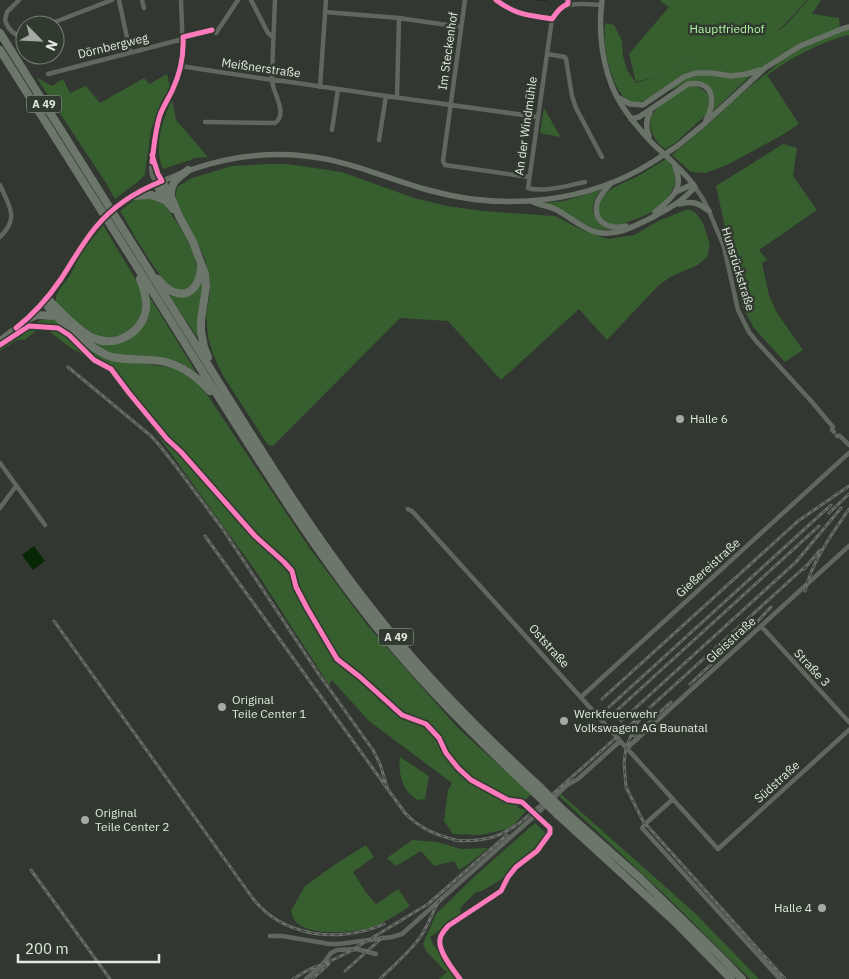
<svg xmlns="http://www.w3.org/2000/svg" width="849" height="979" viewBox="0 0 849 979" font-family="'IBM Plex Sans',sans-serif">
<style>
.green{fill:#375e2f}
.water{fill:#072604}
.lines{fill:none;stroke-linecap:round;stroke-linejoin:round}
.stream{stroke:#072604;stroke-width:1}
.street{stroke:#60675f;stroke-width:4.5}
.secondary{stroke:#697267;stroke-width:5.5}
.highway{stroke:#6d766a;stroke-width:8}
.rail-casing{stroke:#696e68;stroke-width:3}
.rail{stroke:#303a2e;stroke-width:1;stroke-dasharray:4;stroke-linecap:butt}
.secondary-bridge{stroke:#697267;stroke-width:5.5}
.highway-bridge{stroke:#6d766a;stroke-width:8}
.cycleway-casing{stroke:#303a2e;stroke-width:8}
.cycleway{stroke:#fd7abc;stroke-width:5}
.poi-dot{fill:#a5aba4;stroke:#303a2e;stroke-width:2}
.labels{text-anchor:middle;stroke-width:5;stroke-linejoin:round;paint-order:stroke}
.shield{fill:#303a2e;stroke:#adb4ac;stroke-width:1}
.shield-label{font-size:11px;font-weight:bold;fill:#e3e9e2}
.park-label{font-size:12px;fill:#b1f4a4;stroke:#303a2e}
.street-label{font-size:12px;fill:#e3e9e2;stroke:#303a2e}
.poi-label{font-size:12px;fill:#e3e9e2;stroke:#303a2e;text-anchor:start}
</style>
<rect width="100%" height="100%" fill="#323731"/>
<path class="green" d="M662,0H807L786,23L774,34L787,24L808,0H821L812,14L839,18L840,30L849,29V36L848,35C819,43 792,57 767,75L799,124L784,134L727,165L705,173L691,172L672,155L712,121L731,102L778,64L752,74L712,112L715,100L711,89L704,83L693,81L643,101C639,102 635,103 631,102C615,96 606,59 605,43C604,36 605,30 605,23L614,25L622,41L623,56L627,70L636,83C658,77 676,68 696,57L667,72L651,78L636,82L629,54L669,7L660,1Z
M167,74L170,88L161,102L151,130L145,174L140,180L115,199L106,183L36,77L52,86L63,79L70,93L86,86L100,103L144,78L149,84Z
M693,85C711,92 710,95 708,113L674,144L665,149C652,140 644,121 657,108C660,104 666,102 670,99C677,93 684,87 693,85Z
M172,100L176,120L208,157L196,158L163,169C153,147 162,121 172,100Z
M544,108L560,136V137L540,133Z
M783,144L797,148L793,176L817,210L759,250L767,260L762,263L769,295L777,313L803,350L785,362L754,328L742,306L716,186Z
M666,159C687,179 668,202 648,214C642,217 636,219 630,221C625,223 620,225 615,225C607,225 600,219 599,211C598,205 601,198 606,194C614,185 629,181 640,175C649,170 657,164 666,159Z
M269,164H287L342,172L414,198L447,206L483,211L555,216L582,230L608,239L634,235L658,221L688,209L696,213L703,223L710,245L707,257L698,265L670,277L658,286L607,340L579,309L501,380L448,321L400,318L273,446L268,445L222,374L213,354L208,337L206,315L210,292L209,276L205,259L201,250L175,199L177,187L192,178L232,166Z
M601,190C592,201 588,214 601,225C604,228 608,228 612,230L596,229L544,203L564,201Z
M148,197L161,201L164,204C175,218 204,261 196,279C195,282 191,286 189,289C184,290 179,291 174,289C161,284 129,226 120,211L136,199Z
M103,225L142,290C146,310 138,331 117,336C109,338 102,339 94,335C79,327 67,314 56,302V296L59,290L71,274L81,253Z
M202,279L204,280L199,340L168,293L181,296Z
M148,294L196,372L187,366L178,362L118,355L106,352L81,334L98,342L137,332Z
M50,318L57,321L84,344L125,361L161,366L181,369L196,378L311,550L368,626L458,728L531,794L517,808L527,810L511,828L481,835L453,834L444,821L448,790L452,783L369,721L350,700L332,680L329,685L257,573L149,423L109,373L85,355L72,349L44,327L38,328L31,335L24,340H17L0,351V346C17,337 31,321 50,318Z
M400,757L429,776L425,799L417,800C415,797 410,795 408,792C401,783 398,769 400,757Z
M561,794L695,913L759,979H750L665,895L559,796Z
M535,823L551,838L530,857L507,876L482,891L476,892L460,908L462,914L430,937L433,944L450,969L449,970L457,979H439L448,971H445L426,951L423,944L436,914L475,876Z
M412,840L437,842L461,849L488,848L470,863L459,870L454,861L434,866L421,851L396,866L387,858Z
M366,845L374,857L353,872L365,891L376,904L398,889L410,906C398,914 386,922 373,927C355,933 308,937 295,921C293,919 292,914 291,911L305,886L337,863Z"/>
<path class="water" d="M34,546L45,561L33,570L22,555Z"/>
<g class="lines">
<path class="stream" d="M538,0H546"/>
<path class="street" d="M19,0L7,12L5,20C8,29 14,36 25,37
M119,0L130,52
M142,0L144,8
M251,0L268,33L273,37
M465,0L443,161L445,165L529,177
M496,0C516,15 528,15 552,19
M325,12L399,18L461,27
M47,25L112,0
M216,33L238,0
M547,54L565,57L566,59L572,96L576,108L602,157
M180,66L266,79L283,81L386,96L538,117
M48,74L183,39
M320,87L326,0
M397,98L399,18
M205,122L275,123C287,115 276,97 273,86C272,82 272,77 272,73L275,0
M332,130L338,89
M379,140L386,96
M153,159L158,174L162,181
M585,182C569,185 543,193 528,188L552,19C565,0 580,4 601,5
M156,183L152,175L151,168L156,130L164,106L173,89L180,66L183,54L181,0
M0,185C9,206 20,218 0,237
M695,187L703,199L709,211L724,247L738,310L749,332L757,342L812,402L833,427L832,430L834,432
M837,436H840L849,445
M0,463L45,525
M0,508L16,486
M408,509L413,512L718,849L849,730
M761,626L849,722
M581,697L849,453
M627,748L849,546
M673,799L645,824L642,828L780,979
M270,936H282L330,944H339L392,937L402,934L530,820L567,785L578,779L620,741
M306,979L322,965L331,953L337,950L357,949L376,954"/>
<path class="secondary" d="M619,98L630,104L643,105L684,77L696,73H712L731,76L747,74L760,70
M631,119L639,117L688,84C714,80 716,101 706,120
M649,136C645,127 646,120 650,112
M676,147L704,124L765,68L800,46L842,29L849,27
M611,183C606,190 599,195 597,204C593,223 610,230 626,226
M676,192L693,184
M125,202C178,168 241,149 305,156C349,160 390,180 432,191C505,211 587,203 651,163
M533,202C540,205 548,206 555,209C569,216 581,228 596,232C617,237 637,225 655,216C671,207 683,201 695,187C683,170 667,157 652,143C639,129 626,114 617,97C602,68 598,32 602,0
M679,204C693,201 697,202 709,211
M655,212C671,199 685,189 675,167
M0,340L27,319L47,298L61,279L82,244L96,227"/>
<path class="highway" d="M0,33C65,136 130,239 194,342C255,441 315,540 388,629C435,686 487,738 541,788
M0,50C70,161 140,271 209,382C264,468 317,555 382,634C429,691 481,743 535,793
M162,181L171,197L179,216L193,242L205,274L206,287L201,320V331L204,347L208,357
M156,183L163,197L173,209
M134,196L152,195L165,200
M171,197C170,182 178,178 188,170
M158,279C162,284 167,290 174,292C192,299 201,281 201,266
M47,298C59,310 78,331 93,338C116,348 142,333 146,309C147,299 144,289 140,279
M44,301C55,318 94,352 112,357C125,360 138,359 151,360C176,361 194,373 210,391
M27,319L37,315L56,316
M563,810L640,878L721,957L742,979
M558,815L675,922L731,979"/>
<defs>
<path id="rail" d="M68,367L151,436L160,446L175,465L222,528L318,673L373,750L380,764L388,790
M829,513L849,494
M205,536L405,813C420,829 438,836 460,841
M804,569L820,550
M805,591C811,563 833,532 849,509
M54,621L254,900C269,918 286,928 309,932
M690,684L755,624L771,607
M602,699L798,521L849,486
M609,707L831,505
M614,713L819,526
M621,721L796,562L841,508
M634,736L671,702
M454,840C485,843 506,836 529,815L636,720
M31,870L110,979
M303,931C329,938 360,935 384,924
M345,971L383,937
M293,979L308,970L326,963L347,953L428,904L507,835
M312,979L329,964
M380,979C394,965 410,952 421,936C429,924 433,910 441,898
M785,979L643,821L626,787L624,763L626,748L630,738L637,723L647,710L807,565"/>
</defs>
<use href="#rail" class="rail-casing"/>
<use href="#rail" class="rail"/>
<path class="secondary-bridge" d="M651,163L676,147
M96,227L114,209L125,202"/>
<path class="highway-bridge" d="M541,788L563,810
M535,793L558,815"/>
<defs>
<path id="cycleway" d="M496,0C516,15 528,15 552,19C556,13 561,6 568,4V0
M152,162C154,146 155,131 160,115C163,107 168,99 172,91C180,74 184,55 183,37L212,30
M16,328C34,314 48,298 61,279C72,262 82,244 95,228C112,207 137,191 162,181L158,174L152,155
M0,345L29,326L58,328L69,335L94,360L111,369L129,393L167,439L181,452L255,536L284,562L292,571L296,587L307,608L337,659L360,677L402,715L426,724L439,738L446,753L458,768L471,780L508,800L522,802L550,828V833L537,851L516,867L508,877L501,891L448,926C445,930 440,934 440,940C438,951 453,970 460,979"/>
</defs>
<use href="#cycleway" class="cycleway-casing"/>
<use href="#cycleway" class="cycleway"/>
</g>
<g class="poi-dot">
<circle cx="680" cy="419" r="5"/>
<circle cx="222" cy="707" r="5"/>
<circle cx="564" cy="721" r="5"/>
<circle cx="85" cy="820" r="5"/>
<circle cx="822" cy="908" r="5"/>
</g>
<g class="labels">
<g class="shield">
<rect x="26.5" y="95.5" width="35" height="17" rx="4"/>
<rect x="378.5" y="628.5" width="35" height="17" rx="4"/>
</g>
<g class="shield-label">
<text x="44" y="108">A 49</text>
<text x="396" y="641">A 49</text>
</g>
<g class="park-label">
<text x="727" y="33">Hauptfriedhof</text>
</g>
<g class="street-label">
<text transform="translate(113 46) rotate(-14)" y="4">Dörnbergweg</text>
<text transform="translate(448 51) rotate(-82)" y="4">Im Steckenhof</text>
<text transform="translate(261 68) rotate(8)" y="4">Meißnerstraße</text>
<text transform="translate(526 126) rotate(-82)" y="4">An der Windmühle</text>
<text transform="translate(738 269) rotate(73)" y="4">Hunsrückstraße</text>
<text transform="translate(708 568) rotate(-42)" y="4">Gießereistraße</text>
<text transform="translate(731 640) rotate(-42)" y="4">Gleisstraße</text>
<text transform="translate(549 646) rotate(48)" y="4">Oststraße</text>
<text transform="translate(812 668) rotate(47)" y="4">Straße 3</text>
<text transform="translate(777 782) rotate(-42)" y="4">Südstraße</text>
</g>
<g class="poi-label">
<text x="690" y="423">Halle 6</text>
<text x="232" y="704">Original<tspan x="232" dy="14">Teile Center 1</tspan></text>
<text x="574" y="718">Werkfeuerwehr<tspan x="574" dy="14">Volkswagen AG Baunatal</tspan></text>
<text x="95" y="817">Original<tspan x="95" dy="14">Teile Center 2</tspan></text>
<text x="812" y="912" text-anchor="end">Halle 4</text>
</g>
</g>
<g transform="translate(40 40) rotate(114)"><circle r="24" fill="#303a2e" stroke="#788076"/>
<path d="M0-4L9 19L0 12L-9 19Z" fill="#a5aba4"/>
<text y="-8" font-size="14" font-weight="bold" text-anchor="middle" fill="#e3e9e2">N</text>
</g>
<path d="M18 954v8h141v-8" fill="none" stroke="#e3e9e2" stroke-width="2.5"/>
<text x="25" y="954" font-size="15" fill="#e3e9e2" stroke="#303a2e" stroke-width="4" paint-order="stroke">200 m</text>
</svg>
